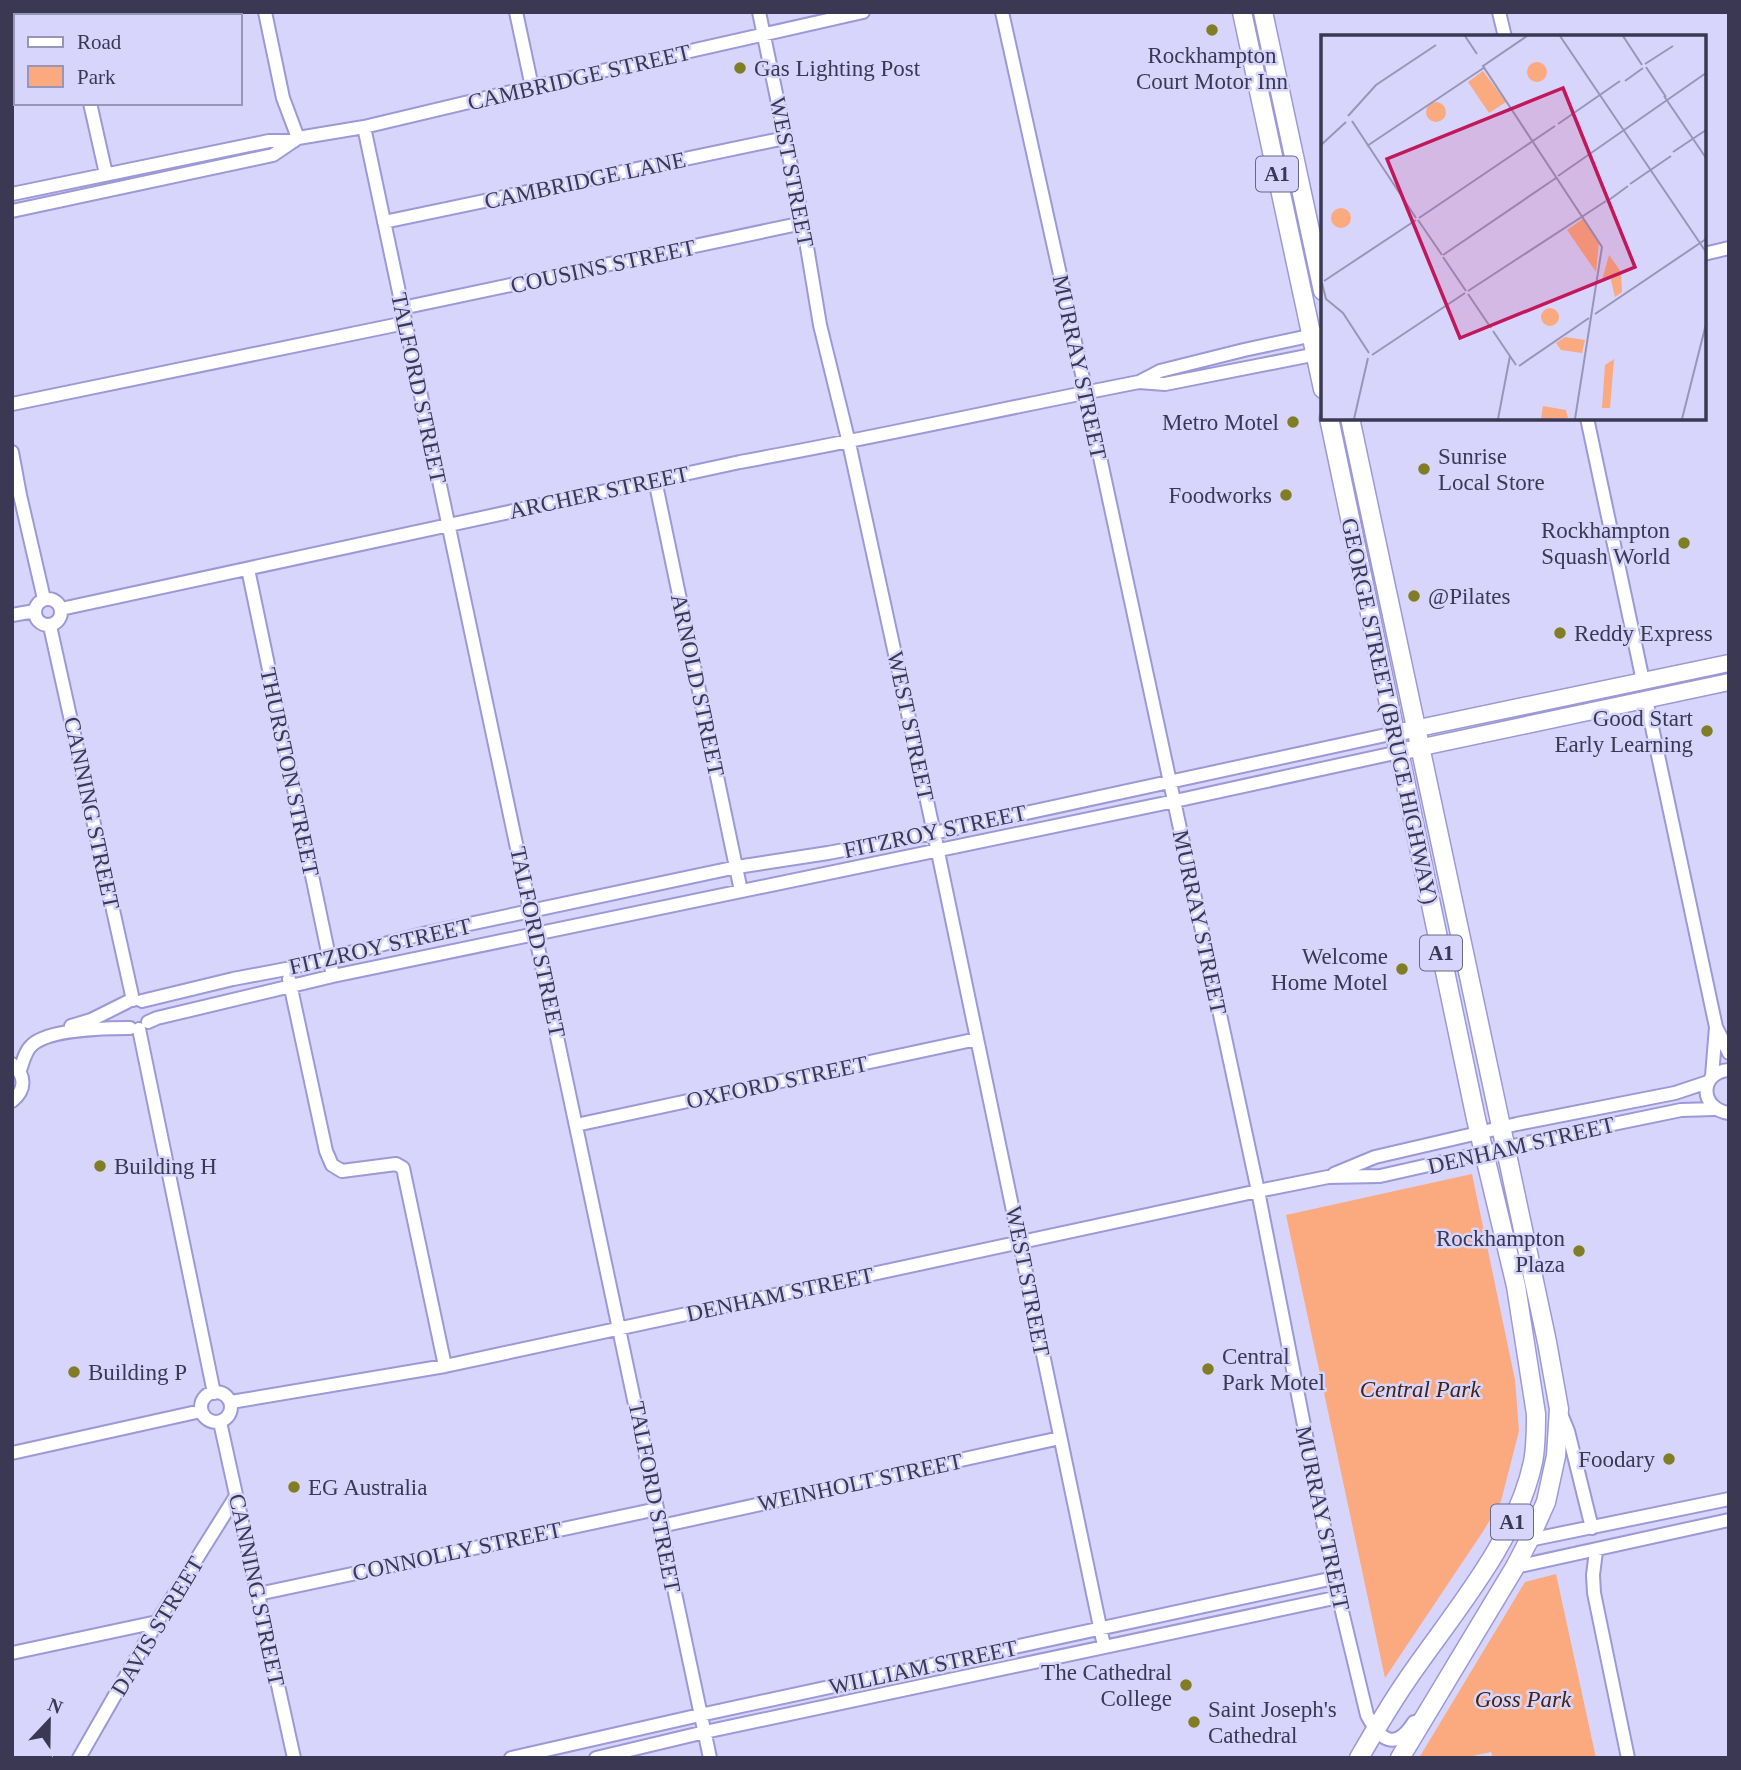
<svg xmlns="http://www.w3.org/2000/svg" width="1741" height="1770" viewBox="0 0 1741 1770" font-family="Georgia,serif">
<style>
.green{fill:#fba97e}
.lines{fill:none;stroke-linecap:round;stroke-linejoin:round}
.minor-casing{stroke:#9d98d6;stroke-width:16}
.major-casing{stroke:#9d98d6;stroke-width:19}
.highway-casing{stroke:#9d98d6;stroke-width:21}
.minor{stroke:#fff;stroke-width:12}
.major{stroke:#fff;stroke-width:16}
.highway{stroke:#fff;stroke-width:18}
.poi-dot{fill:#807d25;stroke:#d7d5fc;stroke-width:2.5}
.labels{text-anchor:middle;stroke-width:5;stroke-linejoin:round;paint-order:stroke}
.shield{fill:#d7d5fc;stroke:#696785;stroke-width:2}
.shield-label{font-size:21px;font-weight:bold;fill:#3a3852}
.poi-label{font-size:23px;fill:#3a3852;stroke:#d7d5fc;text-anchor:start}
.street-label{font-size:23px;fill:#3a3852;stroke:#d7d5fc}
.park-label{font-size:23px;font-style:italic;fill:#452311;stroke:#d7d5fc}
.inset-road{fill:none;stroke:#9896b8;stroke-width:2}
.view{fill:#c2185b;fill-opacity:0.15;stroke:#c2185b;stroke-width:3.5}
.inset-edge{fill:none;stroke:#3a3852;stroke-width:3.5}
</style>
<rect width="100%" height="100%" fill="#d7d5fc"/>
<path class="green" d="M1472,1174L1515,1380L1519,1431L1501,1501L1484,1530L1385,1678L1286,1215Z
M1556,1574L1596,1758H1493L1491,1752L1463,1758H1419L1525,1582Z"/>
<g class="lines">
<defs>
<path id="minor" d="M265,12L283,98L298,138
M516,12L532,87
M759,12L803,223L820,325L849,443L934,833L1104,1646
M1002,12L1086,392L1258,1191L1334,1578L1367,1715C1380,1740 1395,1752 1414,1722
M1499,12L1505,37
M90,103L106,174
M364,127L710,1758
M12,194L269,141H294
M12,211L273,155L298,138L364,127L553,82L863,12
M384,222L785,138
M1704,254L1729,248
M402,308L803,223
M1139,382L1160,371L1244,350L1323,333
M12,404L405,323
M1587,418L1643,681
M12,452L20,495L44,599
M655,480L741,891
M248,569L333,976
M35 612a13 13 0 1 1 26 0a13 13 0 1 1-26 0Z
M61,609L740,462C873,438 1006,408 1139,382L1165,384L1322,353
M12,615L35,611
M50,626L133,1000
M1646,699L1716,1027L1729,1053
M289,979L326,1151L332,1165L342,1171L396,1164L403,1168L445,1366
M142,1001L233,979L286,969L427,933L737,867L828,853L934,833L1395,733
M148,1022L157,1018L333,976L1175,801L1399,752
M71,1026L91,1020L127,1002
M139,1029L214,1393
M12,1064C26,1075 26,1090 12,1101
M20,1070C23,1062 25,1051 32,1045C49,1029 107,1028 130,1028
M1729,1070C1699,1072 1699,1109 1729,1113
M1712,1076L1716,1027
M576,1125L977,1039
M1334,1174L1375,1157L1517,1124L1675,1093L1708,1082
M201 1407a15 15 0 1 1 30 0a15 15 0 1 1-30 0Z
M231,1402L445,1366L1258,1191L1328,1177L1380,1176L1589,1129L1681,1110L1715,1109
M1561,1414L1568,1431L1592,1528
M220,1422L294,1758
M12,1453L201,1411
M661,1526L1060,1438
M1529,1540L1729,1499
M1596,1551L1593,1575L1594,1593L1628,1758
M1515,1567L1729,1520
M258,1594L657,1509
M12,1653L157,1622
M79,1758L157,1622L236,1496
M511,1758L700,1715L1334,1578
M596,1758L705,1732L1339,1597"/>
<path id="major" d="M1395,733L1729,663
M1399,752L1729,682"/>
<path id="highway" d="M1242,12L1323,389
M1263,12L1323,291
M1329,418L1476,1119L1516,1286L1536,1414C1536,1430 1536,1447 1533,1462C1516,1542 1452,1614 1407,1680C1390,1705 1374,1732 1359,1758
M1350,418L1547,1342L1559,1409L1556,1456L1546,1502L1529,1540L1515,1567L1400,1758"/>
</defs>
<use href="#minor" class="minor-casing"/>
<use href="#major" class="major-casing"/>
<use href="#highway" class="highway-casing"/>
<use href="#minor" class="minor"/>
<use href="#major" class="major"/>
<use href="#highway" class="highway"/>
</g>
<g class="poi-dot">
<circle cx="1212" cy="30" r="7"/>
<circle cx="740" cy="68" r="7"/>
<circle cx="1293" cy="422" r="7"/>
<circle cx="1424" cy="469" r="7"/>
<circle cx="1286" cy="495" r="7"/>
<circle cx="1684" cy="543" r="7"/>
<circle cx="1414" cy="596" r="7"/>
<circle cx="1560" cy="633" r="7"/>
<circle cx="1707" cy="731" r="7"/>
<circle cx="1402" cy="969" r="7"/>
<circle cx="100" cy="1166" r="7"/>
<circle cx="1579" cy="1251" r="7"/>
<circle cx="1208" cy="1369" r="7"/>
<circle cx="74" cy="1372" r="7"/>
<circle cx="1669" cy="1459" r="7"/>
<circle cx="294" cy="1487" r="7"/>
<circle cx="1186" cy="1685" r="7"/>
<circle cx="1194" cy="1722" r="7"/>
</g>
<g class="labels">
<g class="shield">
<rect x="1256" y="156.5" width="42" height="35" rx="5"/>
<rect x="1420" y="935.5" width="42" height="35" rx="5"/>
<rect x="1491" y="1504.5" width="42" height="35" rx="5"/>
</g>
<g class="shield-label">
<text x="1277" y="181">A1</text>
<text x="1441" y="960">A1</text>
<text x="1512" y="1529">A1</text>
</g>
<g class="poi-label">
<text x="1212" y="63" text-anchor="middle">Rockhampton<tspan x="1212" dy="26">Court Motor Inn</tspan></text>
<text x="754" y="76">Gas Lighting Post</text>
<text x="1279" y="430" text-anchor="end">Metro Motel</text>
<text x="1438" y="464">Sunrise<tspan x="1438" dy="26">Local Store</tspan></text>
<text x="1272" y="503" text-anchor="end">Foodworks</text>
<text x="1670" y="538" text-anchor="end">Rockhampton<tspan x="1670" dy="26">Squash World</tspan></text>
<text x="1428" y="604">@Pilates</text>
<text x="1574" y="641">Reddy Express</text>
<text x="1693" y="726" text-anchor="end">Good Start<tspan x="1693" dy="26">Early Learning</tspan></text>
<text x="1388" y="964" text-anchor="end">Welcome<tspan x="1388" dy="26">Home Motel</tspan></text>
<text x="114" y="1174">Building H</text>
<text x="1565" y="1246" text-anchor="end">Rockhampton<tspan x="1565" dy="26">Plaza</tspan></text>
<text x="1222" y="1364">Central<tspan x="1222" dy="26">Park Motel</tspan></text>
<text x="88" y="1380">Building P</text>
<text x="1655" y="1467" text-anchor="end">Foodary</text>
<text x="308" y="1495">EG Australia</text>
<text x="1172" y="1680" text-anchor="end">The Cathedral<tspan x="1172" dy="26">College</tspan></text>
<text x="1208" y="1717">Saint Joseph's<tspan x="1208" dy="26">Cathedral</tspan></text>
</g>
<g class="street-label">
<text transform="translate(579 77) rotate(-13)" y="8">CAMBRIDGE STREET</text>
<text transform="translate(792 172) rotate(79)" y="8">WEST STREET</text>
<text transform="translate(585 180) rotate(-12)" y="8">CAMBRIDGE LANE</text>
<text transform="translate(603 266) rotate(-12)" y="8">COUSINS STREET</text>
<text transform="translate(1080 367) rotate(78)" y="8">MURRAY STREET</text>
<text transform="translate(419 388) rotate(78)" y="8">TALFORD STREET</text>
<text transform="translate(599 492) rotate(-12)" y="8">ARCHER STREET</text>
<text transform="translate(698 685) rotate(78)" y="8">ARNOLD STREET</text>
<text transform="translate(1390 711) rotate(78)" y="8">GEORGE STREET (BRUCE HIGHWAY)</text>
<text transform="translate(911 726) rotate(78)" y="8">WEST STREET</text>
<text transform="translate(290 772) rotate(78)" y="8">THURSTON STREET</text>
<text transform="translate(92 813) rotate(78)" y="8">CANNING STREET</text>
<text transform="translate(935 831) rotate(-12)" y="8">FITZROY STREET</text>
<text transform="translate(1200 922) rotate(78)" y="8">MURRAY STREET</text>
<text transform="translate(538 942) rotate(78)" y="8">TALFORD STREET</text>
<text transform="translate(380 946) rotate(-13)" y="8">FITZROY STREET</text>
<text transform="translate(777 1082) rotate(-12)" y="8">OXFORD STREET</text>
<text transform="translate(1521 1145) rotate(-13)" y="8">DENHAM STREET</text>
<text transform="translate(1028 1281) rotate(79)" y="8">WEST STREET</text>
<text transform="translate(780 1294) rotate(-12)" y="8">DENHAM STREET</text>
<text transform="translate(860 1482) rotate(-12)" y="8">WEINHOLT STREET</text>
<text transform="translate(655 1497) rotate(79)" y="8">TALFORD STREET</text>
<text transform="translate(1323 1518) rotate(78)" y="8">MURRAY STREET</text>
<text transform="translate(457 1551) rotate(-12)" y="8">CONNOLLY STREET</text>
<text transform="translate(257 1590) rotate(78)" y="8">CANNING STREET</text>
<text transform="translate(157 1626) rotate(-59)" y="8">DAVIS STREET</text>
<text transform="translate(923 1667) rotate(-12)" y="8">WILLIAM STREET</text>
</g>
<g class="park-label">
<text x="1420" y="1397">Central Park</text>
<text x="1523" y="1707">Goss Park</text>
</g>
</g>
<g transform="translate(1321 35)">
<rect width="385" height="385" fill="#d7d5fc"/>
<path d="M206 37a10 10 0 1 1 20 0a10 10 0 1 1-20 0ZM162,36L185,67L168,78L147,47ZM105 77a10 10 0 1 1 20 0a10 10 0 1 1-20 0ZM10 183a10 10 0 1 1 20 0a10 10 0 1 1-20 0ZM263,183L278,207L275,237L246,195ZM288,220L300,237L301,257L294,262L289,241L281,245ZM220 282a9 9 0 1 1 18 0a9 9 0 1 1-18 0ZM244,302L264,305L261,318L240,315L235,308ZM293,324L289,373H281L284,330ZM222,371L245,375L247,383L220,384Z" fill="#fba97e"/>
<path class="inset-road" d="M144,1L156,19M206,1L162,31L281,212L254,384M239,1L385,217M302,1L321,30M324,29L352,11M325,32L345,62M304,46L322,33M343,61L385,123M27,81L55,50L115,10M31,86L95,183M237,89L299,46M0,110L25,87M46,111L164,32M352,117L385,95M237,141L385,38M309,149L350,121M288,165L307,151M98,183L234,91M97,185L121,220M122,220L235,143M122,222L145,256M3,246L95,185M1,248L5,264L22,278L48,318M147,256L285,166M147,259L170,293M274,279L385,204M172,296L195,330M51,320L144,258M198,331L268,283M33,384L47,323M177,384L189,321M361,384L385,289"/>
<path class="view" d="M242,53L314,232L139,303L66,124Z"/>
<rect width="385" height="385" class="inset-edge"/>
</g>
<rect width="1741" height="1770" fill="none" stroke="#3a3852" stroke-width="28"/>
<rect x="14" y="14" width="228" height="91" fill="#d7d5fc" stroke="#9896b8" stroke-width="2"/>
<rect x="28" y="37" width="35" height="10" fill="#ffffff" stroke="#9896b8" stroke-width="2"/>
<text x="77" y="49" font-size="21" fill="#3a3852">Road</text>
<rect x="28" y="66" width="35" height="21" fill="#fba97e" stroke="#9896b8" stroke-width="2"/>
<text x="77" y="84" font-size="21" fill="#3a3852">Park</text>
<g transform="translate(49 1721) rotate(22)" stroke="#d7d5fc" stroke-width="5" paint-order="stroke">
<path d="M0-5L12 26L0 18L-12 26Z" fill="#3a3852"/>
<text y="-10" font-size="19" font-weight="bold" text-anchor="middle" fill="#3a3852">N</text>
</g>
</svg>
